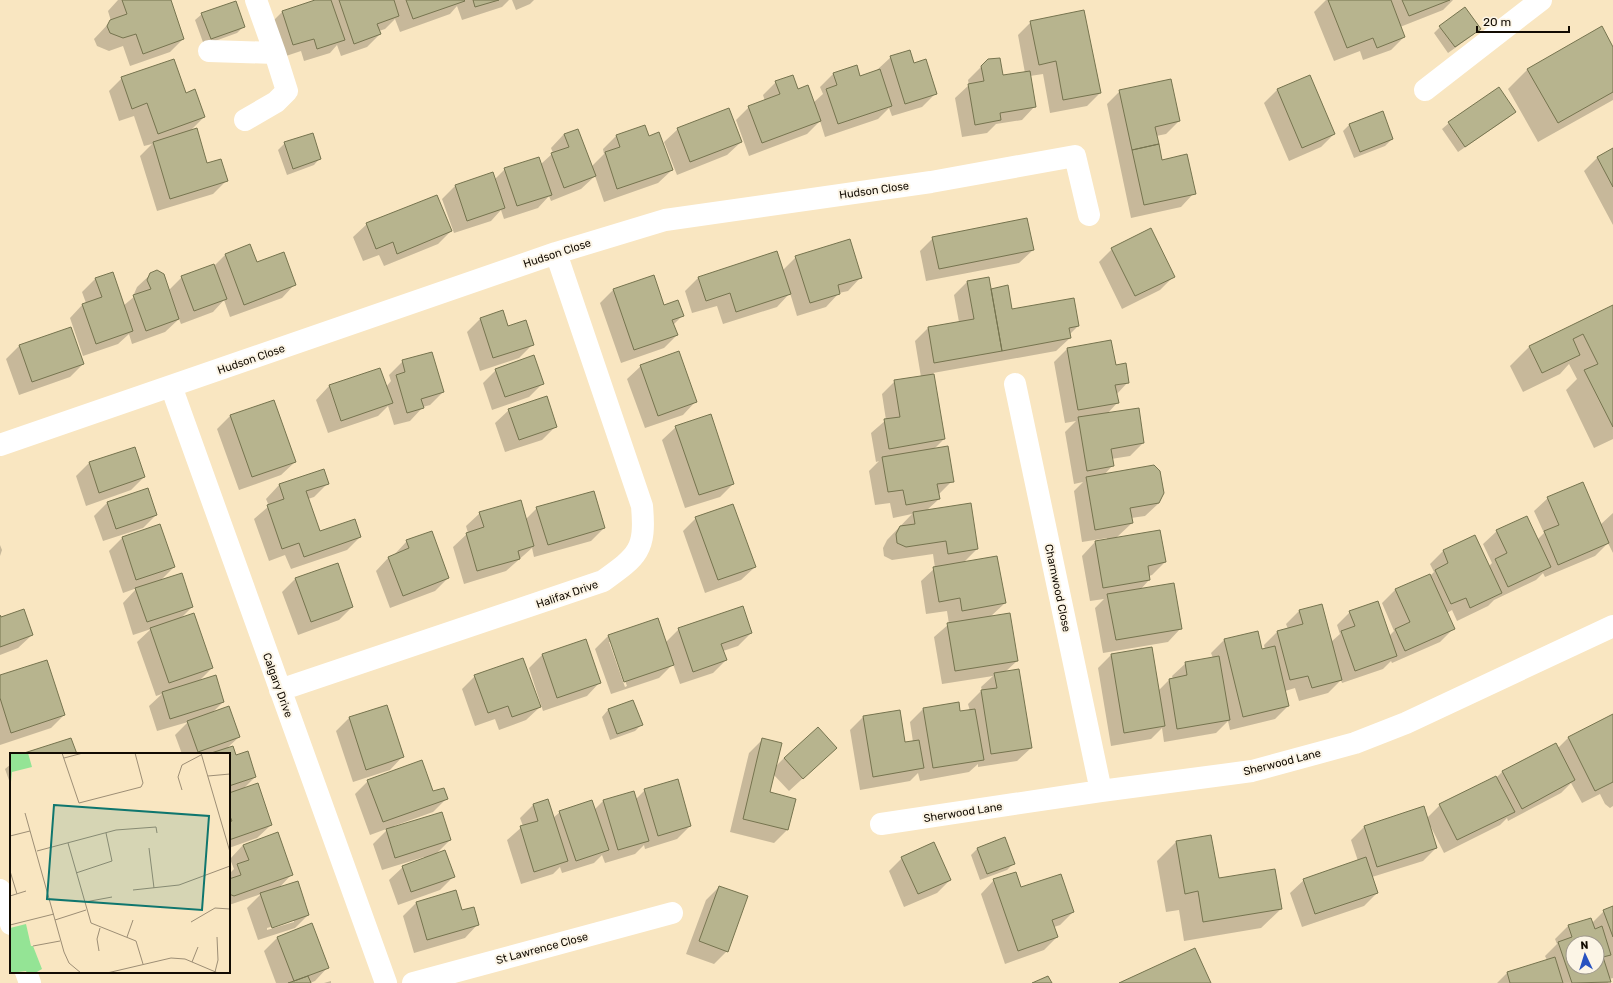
<svg xmlns="http://www.w3.org/2000/svg" width="1613" height="983" viewBox="0 0 1613 983" font-family="Rubik,sans-serif">
<style>
.shadow{fill:#0003;fill-rule:evenodd}
.building{fill:#b7b48e;stroke:#76744f;fill-rule:evenodd}
.lines{fill:none;stroke-linecap:round;stroke-linejoin:round}
.minor{stroke:#fff;stroke-width:22}
.labels{text-anchor:middle;stroke-width:4;stroke-linejoin:round;paint-order:stroke}
.street-label{font-size:11px;fill:#120b02;stroke:#fcf5e6}
.inset-road{fill:none;stroke:#9d8e75;stroke-width:1}
.view{fill:#0f766e;fill-opacity:0.15;stroke:#0f766e;stroke-width:2}
.inset-edge{fill:none;stroke:#120b02;stroke-width:2}
</style>
<rect width="100%" height="100%" fill="#f9e6c1"/>
<path class="shadow" d="M118,0H170L183,39L170,52L130,66L123,46L109,51L97,46L94,39L111,21L108,11Z
M318,0H509L502,7L462,20L457,6L450,14L400,32L395,19L385,29L379,31L380,34L367,47L341,56L337,45L330,53L304,61L301,51L280,58L269,25L282,12Z
M512,0H534L530,4L516,10Z
M1326,0H1453L1443,10L1400,27L1404,37L1391,50L1363,60L1360,51L1334,61L1314,12Z
M202,14L244,26L237,33L204,45L195,20Z
M1031,22L1100,93L1087,106L1050,113L1043,74L1030,76L1035,106L1022,120L996,124L987,133L962,137L955,98L969,85L968,80L988,60L1002,76L1025,73L1018,35Z
M1440,27L1479,28L1473,35L1448,53L1434,33Z
M1601,28L1613,49V100L1538,142L1508,89L1527,70Z
M891,57L913,64L936,93L922,107L892,116L889,108L878,119L825,137L820,121L807,134L749,156L736,120L749,107L765,101L763,95L776,82L797,90L813,103L823,94L820,87L833,74L860,77L877,70Z
M1309,76L1334,134L1321,147L1289,161L1264,103L1277,90Z
M122,78L185,94L204,117L190,131L207,164L226,181L213,194L157,211L140,156L152,144L144,146L134,116L119,121L109,91Z
M1120,91L1179,121L1166,134L1156,136L1161,161L1194,193L1181,207L1131,218L1107,104Z
M1515,112L1508,118L1458,152L1442,129L1449,123Z
M1350,124L1392,139L1385,146L1354,158L1343,131Z
M644,126L648,137L672,170L658,183L604,202L595,176L581,189L551,201L549,196L538,208L504,219L501,210L491,221L454,233L442,199L455,186L494,180L505,169L541,164L553,153L551,148L564,134L591,167L604,154L603,149L616,136Z
M678,129L741,142L727,155L677,175L664,142Z
M285,143L320,158L314,165L287,175L278,150Z
M1613,149V225L1584,171L1597,158Z
M367,224L451,231L438,244L384,266L379,255L363,261L353,237Z
M933,238L1033,250L1019,263L926,281L920,251Z
M1112,249L1173,277L1160,290L1122,309L1099,262Z
M225,255L256,264L295,284L282,298L230,317L224,300L213,312L181,324L179,319L165,332L132,344L129,334L118,344L83,356L70,318L83,304L86,303L82,292L95,279L123,306L135,296L134,294L137,287L151,274L168,291L182,277L214,266Z
M796,257L861,277L848,291L839,293L826,307L797,316L790,293L777,307L723,324L717,306L692,313L685,291L698,278L782,271Z
M653,276L663,306L683,315L673,325L677,335L664,348L621,363L600,303L613,290Z
M967,282L990,290L1011,310L1078,326L1069,335L1070,338L1056,351L933,373L944,439L933,450L952,481L938,495L939,499L927,510L977,549L963,563L1005,603L990,617L1017,661L1005,672L1031,748L1017,761L978,767V764L969,772L920,781L918,773L910,781L860,790L850,730L863,717L899,711L905,743L913,742L910,722L923,709L958,703L960,712L970,711L968,704L982,690L981,687L993,676L942,684L934,637L949,624L947,611L926,614L921,581L935,568L933,554L892,560L884,556L883,548L887,540L912,514L893,518L890,503L875,505L869,471L879,461L876,462L871,433L886,420L882,394L895,381L921,377L915,341L928,328L959,322L954,295Z
M1613,306V439L1594,448L1566,390L1577,379L1569,364L1560,374L1523,392L1510,366L1529,347Z
M480,319L507,327L533,344L519,358L480,371L467,332Z
M19,346L83,364L70,377L19,395L6,359Z
M1067,349L1115,366L1128,382L1116,395L1117,403L1107,414L1143,443L1130,456L1111,459L1112,466L1104,475L1159,503L1145,516L1131,518L1132,523L1116,538L1165,562L1152,575L1149,576V580L1140,590L1181,628L1168,642L1103,653L1095,608L1104,599L1090,601L1082,556L1095,542L1107,540V538L1082,542L1074,491L1083,482L1074,484L1065,432L1076,421L1065,423L1054,362Z
M403,361L443,392L430,405L423,407L410,421L394,425L388,406L378,416L328,433L316,400L329,386L380,369L386,387L391,381L389,375Z
M641,366L696,401L683,415L645,428L627,379Z
M496,370L543,383L529,397L492,410L483,383Z
M509,410L556,426L542,440L505,452L495,423Z
M230,416L295,462L281,475L239,490L217,429Z
M676,427L733,484L720,497L685,508L662,440Z
M89,463L144,477L131,490L86,506L76,476Z
M328,483L314,497L308,499L320,532L360,537L347,550L291,569L285,555L269,561L254,519L269,506L266,499L279,485Z
M1548,498L1600,525L1613,513V553L1608,543L1595,556L1545,577L1543,573L1536,580L1494,600L1488,606L1457,621L1452,610L1447,613L1454,628L1440,642L1392,663L1391,661L1383,669L1342,683L1341,680L1328,693L1299,701L1295,688L1285,691L1288,706L1275,719L1230,730L1228,721L1216,733L1164,742L1162,728L1151,739L1111,746L1098,668L1111,655L1158,691L1169,680L1173,679L1172,676L1186,663L1213,658L1211,653L1225,639L1261,650L1265,649L1264,645L1277,632L1288,629L1286,624L1299,611L1331,642L1340,634L1337,625L1350,612L1389,636L1394,631L1382,603L1395,590L1430,575V576L1434,572L1430,564L1443,551L1475,536L1489,566L1492,563L1483,544L1497,531L1537,540L1544,533L1534,511Z
M108,502L156,515L143,528L103,541L94,516Z
M537,508L604,528L591,541L534,557L532,548L506,571L464,584L453,547L468,533L466,526L480,513L525,520Z
M696,518L755,567L741,580L705,593L683,531Z
M160,525L174,567L159,582L192,607L180,619L212,668L198,682L223,702L212,713L239,737L226,749L235,756L255,777L243,789L271,825L257,838L229,848V754H182L175,735L188,722L157,731L149,706L162,694L156,696L137,642L151,629L133,635L123,603L137,588L123,593L109,551L122,538Z
M407,541L448,578L435,591L390,608L376,571L389,557L394,555Z
M0,545L2,550L0,556Z
M295,579L352,607L339,620L298,635L282,592Z
M0,618L32,635L18,648L0,655Z
M679,629L751,633L738,646L723,651L726,660L713,673L680,684L673,664L659,678L611,694L595,649L608,636L665,643ZM609,642H611L627,686L625,687Z
M586,640L600,682L587,696L543,711L529,668L542,655Z
M475,676L540,707L526,720L499,730L495,719L475,726L462,689Z
M0,677L64,715L51,728L0,745Z
M633,701L642,724L635,731L610,740L602,717L608,710Z
M1613,715V806L1610,808L1605,804L1600,794L1582,803L1571,783L1561,793L1508,821L1507,818L1500,825L1444,853L1431,827H1430L1436,848L1423,861L1372,877L1377,893L1364,906L1302,927L1290,893L1304,880L1358,861L1351,840L1364,827L1427,818L1440,805L1496,778L1502,772L1555,744L1558,748L1569,737Z
M349,718L403,756L390,770L353,782L336,731Z
M763,739L774,768L784,758L836,748L789,791L773,774L768,793L795,799L787,830L774,843L730,832L749,753Z
M11,764V786L5,769Z
M368,781L433,793L447,798L433,812L394,826V828L450,840L435,855L454,876L440,890L398,905L389,880L403,867L425,859L424,857L382,870L373,844L389,828L370,835L355,794Z
M645,790L690,826L677,839L645,849L644,845L635,854L605,863L602,855L594,863L562,873L560,867L553,874L521,884L507,840L523,826L520,818L533,805L547,800L553,818L560,812L594,810L603,801L633,792L636,799Z
M1177,841L1218,880L1281,909L1261,928L1184,941L1179,910L1166,912L1157,861Z
M243,845L292,874L278,889L308,915L295,928L258,940L247,908L261,894L229,905V874L234,869L230,859ZM294,920V922L267,930V928Z
M977,849L1014,863L1007,870L980,880L971,855Z
M902,858L950,880L937,893L904,907L889,871Z
M994,880L1021,888L1073,912L1060,925L1054,927L1057,937L1044,950L1005,964L981,894Z
M719,887L727,951L714,964L686,954L706,900Z
M416,903L462,911L478,924L465,938L414,953L403,916Z
M1613,907V978L1609,979L1608,983H1497L1507,973L1547,960L1545,956L1557,944L1555,939L1568,926L1590,919L1592,923L1604,911ZM1573,943H1597V967H1573Z
M277,938L328,967L315,981L310,983H276L264,951Z
M331,981V983H324Z"/>
<path class="building" d="M122,0H171L184,39L143,54L136,34L123,38L110,33L107,26L110,20L127,14Z
M315,0H331L345,40L317,49L314,39L293,45L282,11Z
M339,0H394L399,16L377,24L381,34L354,44Z
M406,0H464L465,1L413,19Z
M473,0H499L475,7Z
M1328,0H1391L1405,37L1377,48L1373,38L1347,48Z
M1402,0H1450L1409,16Z
M236,1L245,27L211,39L201,13Z
M1465,7L1481,29L1455,47L1439,26Z
M1084,10L1101,93L1063,100L1056,61L1039,65L1030,21Z
M1602,26L1613,47V92L1558,123L1527,69Z
M910,50L914,63L926,59L937,94L905,104L890,56Z
M1000,58L1003,75L1030,71L1036,107L1000,113L1001,120L975,125L968,84L984,81L981,66L988,59Z
M174,59L186,93L195,89L205,117L158,134L147,103L132,109L121,77Z
M857,65L860,76L880,69L892,106L838,124L826,89L837,85L833,73Z
M793,75L798,89L808,85L821,121L762,143L748,106L780,94L775,81Z
M1310,75L1335,134L1302,148L1277,89Z
M1171,79L1180,121L1155,127L1159,144L1132,150L1119,90Z
M1499,87L1516,112L1465,147L1448,122Z
M729,108L742,142L690,162L677,128Z
M1383,111L1393,139L1360,152L1349,124Z
M645,125L649,136L659,132L673,170L617,189L605,152L620,147L616,135Z
M197,128L207,163L221,159L228,181L170,199L153,142Z
M578,129L596,176L564,188L551,153L569,147L564,134Z
M313,133L321,159L293,169L284,142Z
M1159,144L1162,160L1187,154L1196,194L1144,205L1132,150Z
M1613,148V187L1597,157Z
M539,157L552,195L517,206L504,168Z
M493,172L505,208L467,221L455,185Z
M437,195L452,231L397,254L393,242L376,249L366,223Z
M1027,218L1034,250L939,269L932,237Z
M1151,228L1175,277L1135,296L1111,248Z
M850,239L862,278L838,285L840,294L810,303L795,256Z
M250,244L257,262L284,252L296,285L244,305L225,254Z
M777,251L791,294L736,312L730,293L706,301L698,277Z
M214,264L227,299L194,311L181,276Z
M157,270L164,274L179,319L146,331L133,295L151,289L147,280L150,273Z
M113,272L133,331L96,344L82,304L102,297L95,278Z
M654,275L664,305L678,300L684,316L672,320L678,335L634,350L613,289Z
M989,277L1002,351L934,363L928,327L974,319L967,281Z
M1008,285L1012,309L1074,298L1079,326L1069,328L1071,338L1002,351L991,289Z
M1613,305V427L1584,370L1598,364L1583,334L1573,339L1580,355L1542,373L1529,346Z
M503,310L508,326L526,320L534,345L493,358L480,318Z
M71,327L84,364L32,382L19,345Z
M1111,340L1116,365L1126,363L1129,383L1115,385L1119,403L1078,410L1067,348Z
M679,351L697,402L658,416L640,365Z
M432,352L444,392L421,399L424,408L407,413L396,375L405,372L402,360Z
M534,355L544,384L505,397L495,369Z
M380,368L393,403L341,421L329,385Z
M934,374L945,439L889,449L884,419L900,417L894,380Z
M547,396L557,427L519,440L508,409Z
M274,400L296,462L252,477L230,415Z
M1139,408L1144,443L1111,449L1114,466L1087,471L1078,417Z
M711,414L734,484L699,495L675,426Z
M948,446L954,482L937,484L940,499L906,505L903,490L888,492L882,457Z
M135,447L145,477L99,493L89,462Z
M1154,465L1160,471L1164,493L1159,503L1130,508L1133,523L1095,530L1086,477Z
M324,469L329,484L306,491L320,531L355,519L361,537L304,557L299,543L282,549L267,505L284,499L279,484Z
M1583,482L1609,543L1558,565L1544,531L1559,525L1547,497Z
M148,488L157,515L116,529L107,502Z
M594,491L605,528L548,545L536,507Z
M521,500L534,546L518,551L520,559L477,571L466,533L484,527L479,512Z
M971,503L978,549L948,554L946,541L906,547L897,543L896,534L900,526L915,524L913,512Z
M733,504L756,567L718,580L695,517Z
M1527,516L1551,567L1508,587L1495,559L1507,553L1496,530Z
M160,524L175,567L136,580L122,537Z
M1160,530L1166,562L1148,566L1150,580L1103,588L1095,541Z
M432,531L449,578L403,596L388,557L409,548L406,540Z
M1475,535L1502,593L1470,608L1466,598L1451,604L1435,570L1448,563L1443,550Z
M997,556L1006,603L962,611L960,598L939,602L933,567Z
M338,563L353,607L311,622L295,578Z
M182,573L193,607L147,622L135,588Z
M1430,574L1455,629L1405,651L1395,629L1410,622L1395,589Z
M1174,583L1182,629L1116,640L1107,594Z
M1378,601L1397,656L1355,671L1341,631L1355,626L1349,611Z
M1322,604L1342,680L1312,688L1308,676L1290,680L1277,631L1303,624L1299,610Z
M743,606L752,633L721,644L727,660L693,672L678,628Z
M24,609L33,635L0,647V615L1,617Z
M194,613L213,668L169,683L150,628Z
M1010,613L1018,661L955,671L947,623Z
M658,618L674,665L624,682L608,635Z
M1258,631L1262,649L1275,646L1289,706L1243,717L1224,639Z
M586,639L601,683L557,698L542,654Z
M1152,647L1165,726L1124,733L1111,654Z
M1219,656L1230,720L1177,729L1169,679L1187,675L1185,662Z
M523,658L541,707L512,717L508,706L488,713L474,675Z
M47,660L65,715L11,733L0,698V675Z
M1019,669L1032,748L991,754L981,690L997,688L994,673Z
M216,675L224,702L170,719L162,692Z
M633,700L643,725L617,734L608,709Z
M959,702L960,711L975,709L984,760L933,768L923,708Z
M387,705L404,757L366,770L349,717Z
M229,706L240,737L198,752L187,721Z
M900,710L905,742L919,740L924,768L873,777L863,716Z
M1613,714V782L1595,791L1568,737Z
M818,727L837,748L803,779L784,758Z
M71,738L77,754H21Z
M762,738L782,743L770,792L796,799L788,830L743,819Z
M1556,743L1575,780L1522,809L1502,771Z
M233,746L236,755L248,751L256,777L229,786V754H208Z
M422,760L433,791L444,788L448,799L383,822L367,780Z
M1496,776L1515,812L1457,840L1439,804Z
M678,779L691,826L658,836L644,789Z
M258,783L272,825L229,840V822L232,821L229,814V793Z
M634,791L649,841L618,850L603,800Z
M548,799L568,861L534,872L520,826L538,821L533,804Z
M592,800L609,850L576,861L559,811Z
M1424,806L1437,848L1377,867L1364,826Z
M442,812L451,840L395,858L386,829Z
M278,832L293,875L234,896L229,894V879L241,875L237,864L249,860L243,845Z
M1211,835L1219,878L1275,869L1282,909L1203,922L1198,891L1185,894L1176,841Z
M1005,837L1015,864L987,874L977,848Z
M934,842L951,880L918,894L901,857Z
M445,850L455,877L411,892L402,866Z
M1366,857L1378,893L1315,914L1303,879Z
M1016,872L1021,887L1061,874L1074,912L1052,920L1058,937L1018,951L993,879Z
M298,881L309,915L272,928L260,893Z
M719,886L748,896L728,952L699,941Z
M456,890L462,910L474,907L479,925L427,940L416,902Z
M1613,906V937L1603,910Z
M1591,918L1595,929L1602,926L1611,955L1603,957L1611,982L1572,983L1558,942L1572,937L1568,925ZM1573,943H1597V967H1573Z
M312,923L329,968L294,981L277,937Z
M1195,948L1211,983H1119Z
M1555,957L1563,983H1510L1507,972Z
M308,976L311,983H288L294,981Z
M1048,976L1052,983H1032Z"/>
<g class="lines">
<path class="minor" d="M209,51L275,53
M1425,90L1541,0
M245,120L276,102L287,91L275,53L256,0
M1015,384L1101,791
M171,386L386,983
M0,445L556,253L665,220L931,182L1075,156L1089,215
M280,690L603,581C638,556 646,550 642,506L556,253
M881,824L1101,791L1252,771L1355,743L1406,723L1613,626
M0,890L11,924
M26,972L30,983
M413,983L672,913"/>
</g>
<g class="labels">
<g class="street-label">
<text transform="translate(874 190) rotate(-8)" y="4">Hudson Close</text>
<text transform="translate(557 253) rotate(-18)" y="4">Hudson Close</text>
<text transform="translate(251 359) rotate(-19)" y="4">Hudson Close</text>
<text transform="translate(1058 588) rotate(78)" y="4">Charnwood Close</text>
<text transform="translate(567 594) rotate(-19)" y="4">Halifax Drive</text>
<text transform="translate(278 685) rotate(70)" y="4">Calgary Drive</text>
<text transform="translate(1282 762) rotate(-14)" y="4">Sherwood Lane</text>
<text transform="translate(963 812) rotate(-9)" y="4">Sherwood Lane</text>
<text transform="translate(542 948) rotate(-15)" y="4">St Lawrence Close</text>
</g>
</g>
<g transform="translate(10 753)">
<rect width="220" height="220" fill="#f9e6c1"/>
<path d="M0,0H18L22,14L2,19L0,39ZM16,171L21,193H23L32,216L25,220H17L16,218L0,220V175Z" fill="#94e495"/>
<path class="inset-road" d="M52,0L69,50L131,34L133,30L125,0M191,0L220,99M54,5L73,0M198,23L220,21M172,37L168,24L172,12L191,2M15,60L54,199L59,210L71,220M0,83L20,78M58,90L81,170L126,188L133,211M139,95L144,135M27,98L106,77L146,74L147,80M0,118L7,141M66,120L102,108L96,80M123,137L169,132L220,113M0,143L16,138M75,149L102,144M45,167L76,157M181,169L205,155L220,156M0,172L44,161M117,184L123,167M23,193L50,188M89,198L87,186L90,175M182,209L188,194M205,219L208,207L207,184M97,220L161,205L175,206L208,220"/>
<path class="view" d="M44,52L199,63L192,157L37,146Z"/>
<rect width="220" height="220" class="inset-edge"/>
</g>
<g transform="translate(1585 955) rotate(356)"><circle r="19" fill="#fcf5e6" stroke="#9e978b"/>
<path d="M0-3L7 15L0 10L-7 15Z" fill="#2852c0"/>
<text y="-6" font-size="11" font-weight="bold" text-anchor="middle" fill="#120b02">N</text>
</g>
<path d="M1477 26v6h92v-6" fill="none" stroke="#120b02" stroke-width="2"/>
<text x="1483" y="26" font-size="12" fill="#120b02" stroke="#fcf5e6" stroke-width="3" paint-order="stroke">20 m</text>
</svg>
